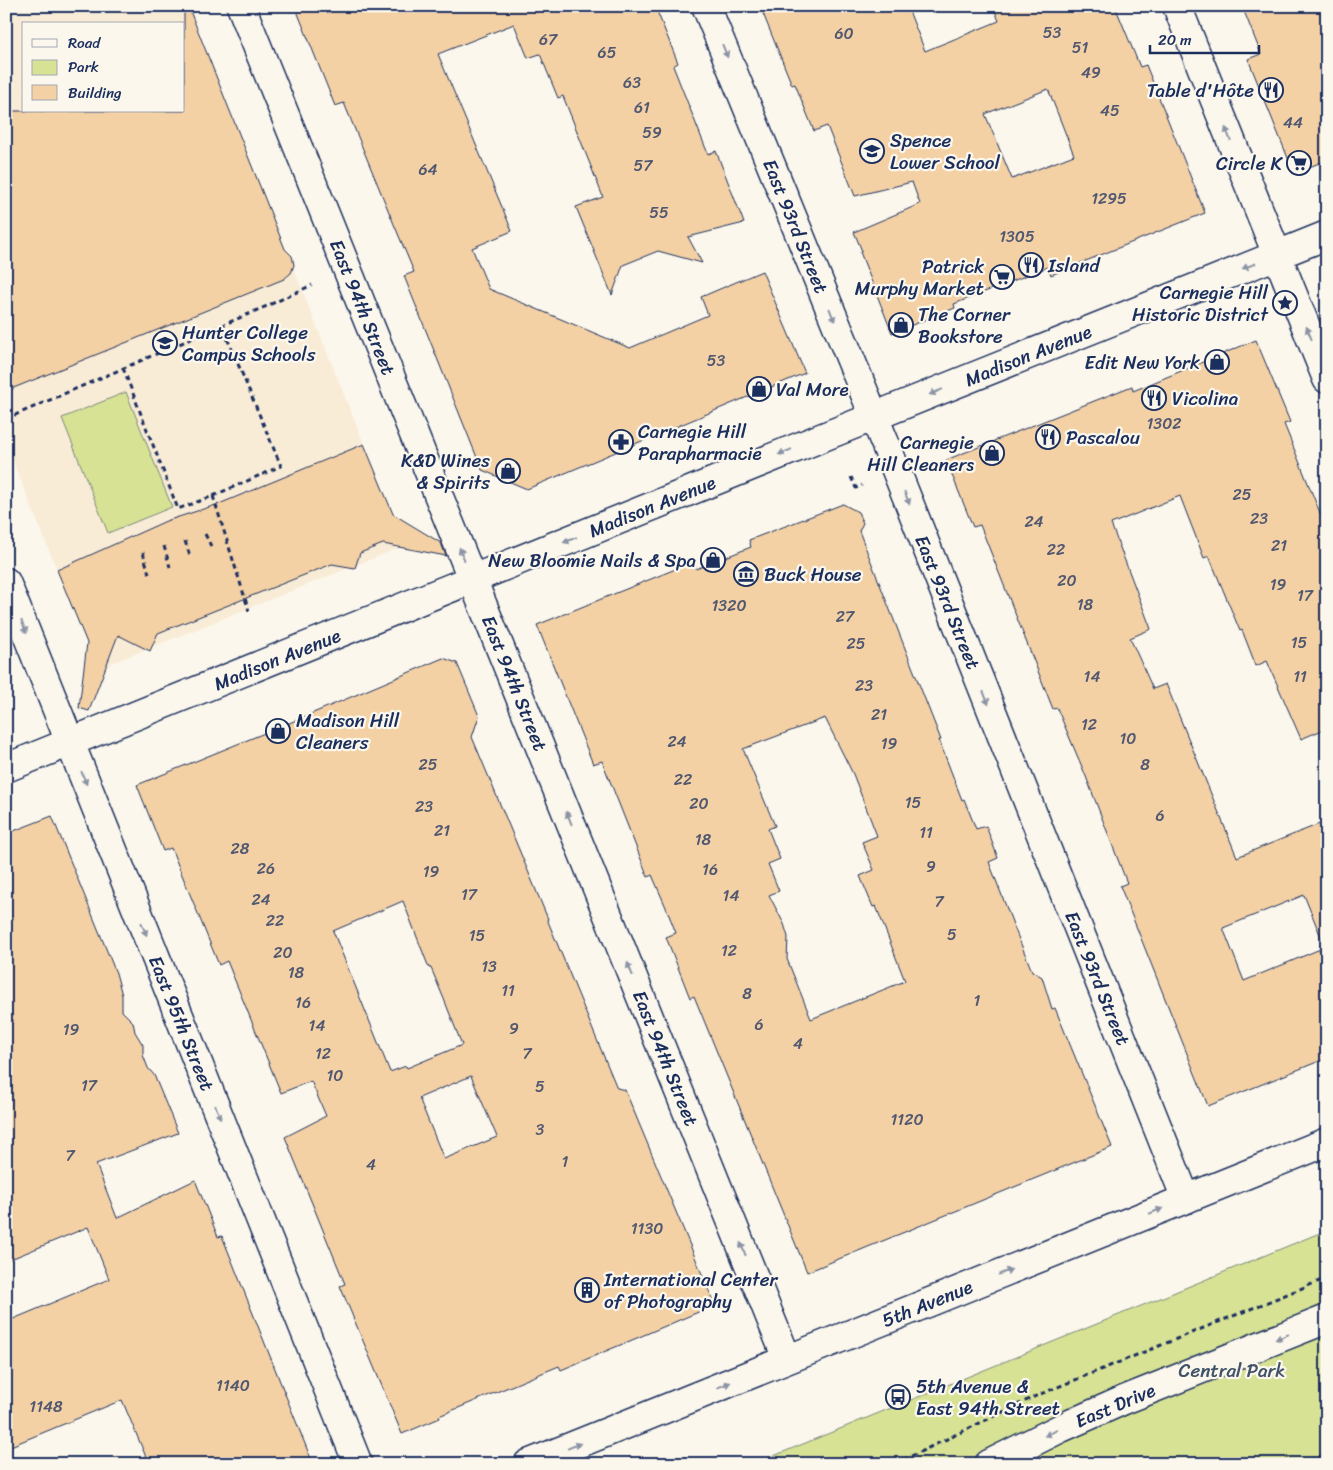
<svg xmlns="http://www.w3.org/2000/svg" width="1333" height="1470" viewBox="0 0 1333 1470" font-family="Sriracha,sans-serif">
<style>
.built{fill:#f9ecd7;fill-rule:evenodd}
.green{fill:#d7e295;stroke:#79887a}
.building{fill:#f4d1a5;stroke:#1b2f5e;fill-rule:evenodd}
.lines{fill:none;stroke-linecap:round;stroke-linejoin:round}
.minor-casing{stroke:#1b2f5e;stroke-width:31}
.major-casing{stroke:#1b2f5e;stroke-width:31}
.path{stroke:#1b2f5e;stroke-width:3;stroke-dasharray:5 4;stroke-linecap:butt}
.minor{stroke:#fbf7ec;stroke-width:28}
.major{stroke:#fbf7ec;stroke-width:28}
.oneway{fill:#8b93a5}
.labels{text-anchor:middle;stroke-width:4.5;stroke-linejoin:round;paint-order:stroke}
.number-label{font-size:16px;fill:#515870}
.poi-label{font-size:19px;fill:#1b2f5e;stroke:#fbf7ec;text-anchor:start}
.street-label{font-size:19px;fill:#1b2f5e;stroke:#fbf7ec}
.park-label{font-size:19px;fill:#415369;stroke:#fbf7ec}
</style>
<rect width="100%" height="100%" fill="#fbf7ec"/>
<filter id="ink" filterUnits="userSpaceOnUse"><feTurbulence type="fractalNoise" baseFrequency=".02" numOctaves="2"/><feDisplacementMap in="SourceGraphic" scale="10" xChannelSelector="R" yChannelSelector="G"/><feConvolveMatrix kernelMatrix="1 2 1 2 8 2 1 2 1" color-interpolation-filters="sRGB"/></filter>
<g filter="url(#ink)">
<path class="built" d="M6,6H188L364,444L396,520L404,546L102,667L85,657L88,647L6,444ZM24,24H184V111H24Z"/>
<path class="green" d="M126,392L172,507L108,533L62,418Z
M1327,1230V1464H754Z"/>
<path class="building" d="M184,6H188L285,249L292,256L294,265L291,273L284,279L6,391V111H184Z
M295,6H655L678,63L673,66L708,154L716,151L744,223L688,237L702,263L658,251L623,265L612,295L576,207L603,197L563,96L558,98L540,54L528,58L514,24L438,54L512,231L472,248L489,289L630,348L708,315L701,297L762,271L805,373L527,489L482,470L404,276L414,272L391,217L344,103L335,106Z
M760,6H907L925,51L999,21L993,6H1115L1140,67L1146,65L1205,213L1051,275L1048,267L954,304L955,308L892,333L860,252L862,251L854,232L920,204L912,182L855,196L827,126L814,131L795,84L792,85ZM1048,89L1074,155L1012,179L985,114Z
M1242,6H1327V160L1294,173L1248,59L1261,54Z
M1256,340L1290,422L1284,424L1327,530V728L1301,739L1267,661L1256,666L1242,630L1240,631L1209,556L1204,558L1180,496L1111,524L1151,629L1130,638L1153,689L1166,684L1237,857L1327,821V1058L1208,1106L1120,886L1127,883L1085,774L1057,708L1053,709L980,525L973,527L946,460L1132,386L1133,391ZM1304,895L1325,947L1244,981L1223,928Z
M364,444L393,514L441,543L446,556L383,544L360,553L355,568L332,564L158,633L150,651L118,635L89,711L79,708L87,643L57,570L166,521L219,504Z
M843,504L858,512L863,523L859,531L941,740H939L962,800L964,799L976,829L986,826L998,858L989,862L1014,927L1032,971L1042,977L1052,1009L1055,1008L1112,1147L807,1272L694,996L690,998L666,937L676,933L665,905L652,875L648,877L602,761L593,764L537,625L693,562L696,569L751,547L749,540ZM825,718L853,774L877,836L862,842L874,870L860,876L873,907L876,906L905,981L811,1019L787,959L788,937L784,924L769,895L779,891L768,864L780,859L768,829L775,826L743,749Z
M443,658L457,663L479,716L472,737L548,919H547L597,1040L617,1088L625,1090L715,1305L561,1370L559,1366L439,1416L440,1418L402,1434L340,1286L345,1284L285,1137L326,1116L311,1081L281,1093L227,961L219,965L171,848L163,851L137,785L299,719ZM403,901L429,968H431L444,999L462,1045L407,1068L406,1066L390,1072L333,931ZM471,1076L497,1137L444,1159L419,1098Z
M52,816L116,973L122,995V1011L133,1022L135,1032L143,1045V1055L148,1068L154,1075L178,1133L96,1164L117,1218L195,1180L218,1237L222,1236L313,1464H149L122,1400L6,1448V1322L109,1279L88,1227L6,1261V834Z"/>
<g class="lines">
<defs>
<path id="minor" d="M241,6L787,1359
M706,6L896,470L1186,1199
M1177,6L1327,379
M6,582L358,1464
M989,1464L1061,1428L1124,1400L1327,1319"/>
<path id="major" d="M6,768L833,433L1327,235
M528,1464L1327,1142"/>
</defs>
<use href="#minor" class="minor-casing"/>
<use href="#major" class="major-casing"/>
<path class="path" d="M123,368L178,509L213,496L281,466L222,326
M6,419L267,306L312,285
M851,477L856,488L862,485
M213,496L249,611
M205,534L211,546
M185,541L190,556
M164,546L170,567
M143,552L149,574
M895,1464L1038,1395L1327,1278
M1301,1464L1327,1454"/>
<use href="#minor" class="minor"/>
<use href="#major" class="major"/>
</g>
<defs><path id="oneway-solid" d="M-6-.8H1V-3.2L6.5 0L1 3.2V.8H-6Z" transform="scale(1.25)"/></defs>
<g class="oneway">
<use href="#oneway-solid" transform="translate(725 51) rotate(68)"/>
<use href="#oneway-solid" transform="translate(1228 134) rotate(-112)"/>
<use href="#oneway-solid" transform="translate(1249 266) rotate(159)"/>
<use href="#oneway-solid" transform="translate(832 315) rotate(68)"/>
<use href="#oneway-solid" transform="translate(1309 333) rotate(-112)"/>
<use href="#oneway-solid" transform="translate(936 392) rotate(158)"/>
<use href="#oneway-solid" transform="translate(785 452) rotate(158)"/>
<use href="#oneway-solid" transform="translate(907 498) rotate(68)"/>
<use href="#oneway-solid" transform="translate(570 540) rotate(158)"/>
<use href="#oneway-solid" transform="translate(462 554) rotate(-112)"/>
<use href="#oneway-solid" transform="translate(24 627) rotate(68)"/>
<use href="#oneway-solid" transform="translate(986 698) rotate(68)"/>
<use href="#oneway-solid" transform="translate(84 778) rotate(68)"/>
<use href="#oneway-solid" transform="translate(569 818) rotate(-112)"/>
<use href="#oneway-solid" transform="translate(144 929) rotate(68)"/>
<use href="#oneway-solid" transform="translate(630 969) rotate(-112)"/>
<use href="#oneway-solid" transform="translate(218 1112) rotate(68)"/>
<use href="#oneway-solid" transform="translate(1156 1211) rotate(-22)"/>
<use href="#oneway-solid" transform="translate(743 1249) rotate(-112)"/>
<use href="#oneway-solid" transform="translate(1005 1272) rotate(-22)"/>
<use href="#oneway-solid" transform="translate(1282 1337) rotate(158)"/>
<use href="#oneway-solid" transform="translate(724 1385) rotate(-22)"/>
<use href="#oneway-solid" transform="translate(1051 1433) rotate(154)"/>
<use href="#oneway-solid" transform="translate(574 1446) rotate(-22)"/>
</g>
</g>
<defs>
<symbol id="restaurant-ring" viewBox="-11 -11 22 22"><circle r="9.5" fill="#fbf7ec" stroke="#1b2f5e" stroke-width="1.5"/><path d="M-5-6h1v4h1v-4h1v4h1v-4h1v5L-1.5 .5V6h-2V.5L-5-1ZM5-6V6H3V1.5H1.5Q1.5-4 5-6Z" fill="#1b2f5e"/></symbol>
<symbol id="school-ring" viewBox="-11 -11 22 22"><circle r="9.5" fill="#fbf7ec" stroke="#1b2f5e" stroke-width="1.5"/><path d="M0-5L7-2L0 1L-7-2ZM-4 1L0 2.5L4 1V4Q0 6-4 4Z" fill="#1b2f5e"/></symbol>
<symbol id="supermarket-ring" viewBox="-11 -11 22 22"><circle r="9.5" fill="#fbf7ec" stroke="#1b2f5e" stroke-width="1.5"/><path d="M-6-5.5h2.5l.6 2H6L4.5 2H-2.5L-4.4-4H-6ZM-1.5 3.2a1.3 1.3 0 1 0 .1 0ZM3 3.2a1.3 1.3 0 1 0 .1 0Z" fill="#1b2f5e"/></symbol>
<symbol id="sight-ring" viewBox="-11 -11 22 22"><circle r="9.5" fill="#fbf7ec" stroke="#1b2f5e" stroke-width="1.5"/><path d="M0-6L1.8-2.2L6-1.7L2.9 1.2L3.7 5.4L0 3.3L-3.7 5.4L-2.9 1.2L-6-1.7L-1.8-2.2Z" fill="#1b2f5e"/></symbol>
<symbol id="shop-ring" viewBox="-11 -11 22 22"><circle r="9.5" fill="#fbf7ec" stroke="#1b2f5e" stroke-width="1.5"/><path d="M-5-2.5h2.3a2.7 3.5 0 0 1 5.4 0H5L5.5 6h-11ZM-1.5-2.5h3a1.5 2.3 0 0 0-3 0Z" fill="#1b2f5e"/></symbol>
<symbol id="pharmacy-ring" viewBox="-11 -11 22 22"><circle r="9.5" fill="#fbf7ec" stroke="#1b2f5e" stroke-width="1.5"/><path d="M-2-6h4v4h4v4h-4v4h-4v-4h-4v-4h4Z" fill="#1b2f5e"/></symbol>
<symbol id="museum-ring" viewBox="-11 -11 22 22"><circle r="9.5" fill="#fbf7ec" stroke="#1b2f5e" stroke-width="1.5"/><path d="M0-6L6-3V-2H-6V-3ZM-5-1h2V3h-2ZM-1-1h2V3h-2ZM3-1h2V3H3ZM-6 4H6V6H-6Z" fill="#1b2f5e"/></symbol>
<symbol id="building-ring" viewBox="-11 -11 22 22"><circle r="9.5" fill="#fbf7ec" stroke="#1b2f5e" stroke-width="1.5"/><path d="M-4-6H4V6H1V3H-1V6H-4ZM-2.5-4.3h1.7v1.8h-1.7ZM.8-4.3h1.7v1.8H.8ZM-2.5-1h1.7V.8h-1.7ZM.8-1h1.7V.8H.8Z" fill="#1b2f5e"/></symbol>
<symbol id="bus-ring" viewBox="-11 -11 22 22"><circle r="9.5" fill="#fbf7ec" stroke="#1b2f5e" stroke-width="1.5"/><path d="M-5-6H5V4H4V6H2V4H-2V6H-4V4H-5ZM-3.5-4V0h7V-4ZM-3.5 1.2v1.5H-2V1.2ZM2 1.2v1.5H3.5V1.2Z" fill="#1b2f5e"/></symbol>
</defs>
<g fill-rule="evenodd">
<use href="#restaurant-ring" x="1257" y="76" width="28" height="28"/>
<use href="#school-ring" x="858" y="137" width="28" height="28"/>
<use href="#supermarket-ring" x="1285" y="149" width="28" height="28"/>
<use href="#restaurant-ring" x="1017" y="251" width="28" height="28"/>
<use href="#supermarket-ring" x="988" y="263" width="28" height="28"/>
<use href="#sight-ring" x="1271" y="289" width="28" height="28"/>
<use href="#shop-ring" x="887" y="311" width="28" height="28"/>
<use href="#school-ring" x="151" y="329" width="28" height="28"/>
<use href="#shop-ring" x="1203" y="348" width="28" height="28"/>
<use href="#shop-ring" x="745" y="375" width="28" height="28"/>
<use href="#restaurant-ring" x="1140" y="384" width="28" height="28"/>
<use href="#restaurant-ring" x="1034" y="423" width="28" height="28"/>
<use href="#pharmacy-ring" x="607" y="428" width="28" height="28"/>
<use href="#shop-ring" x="978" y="439" width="28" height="28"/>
<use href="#shop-ring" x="494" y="457" width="28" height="28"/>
<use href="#shop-ring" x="699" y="546" width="28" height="28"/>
<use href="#museum-ring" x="732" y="560" width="28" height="28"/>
<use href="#shop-ring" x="264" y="717" width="28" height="28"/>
<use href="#building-ring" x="573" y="1276" width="28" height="28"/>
<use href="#bus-ring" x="884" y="1383" width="28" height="28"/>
</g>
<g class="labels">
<g class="number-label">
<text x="1052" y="38">53</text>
<text x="844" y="39">60</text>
<text x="548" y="45">67</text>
<text x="1080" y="53">51</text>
<text x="607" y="58">65</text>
<text x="1091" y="78">49</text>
<text x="632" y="88">63</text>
<text x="642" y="113">61</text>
<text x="1110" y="116">45</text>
<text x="1293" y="128">44</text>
<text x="652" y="138">59</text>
<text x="643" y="171">57</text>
<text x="428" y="175">64</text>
<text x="1109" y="204">1295</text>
<text x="659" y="218">55</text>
<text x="1017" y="242">1305</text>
<text x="716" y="366">53</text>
<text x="1164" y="429">1302</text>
<text x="1242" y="500">25</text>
<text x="1259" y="524">23</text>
<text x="1034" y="527">24</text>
<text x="1279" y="551">21</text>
<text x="1056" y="555">22</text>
<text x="1067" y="586">20</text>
<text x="1278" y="590">19</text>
<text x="1305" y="601">17</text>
<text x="1085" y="610">18</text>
<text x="729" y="611">1320</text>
<text x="845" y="622">27</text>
<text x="1299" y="648">15</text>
<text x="856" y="649">25</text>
<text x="1092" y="682">14</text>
<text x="1300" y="682">11</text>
<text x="864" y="691">23</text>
<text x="879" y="720">21</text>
<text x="1089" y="730">12</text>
<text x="1128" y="744">10</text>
<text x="677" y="747">24</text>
<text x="889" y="749">19</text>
<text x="428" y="770">25</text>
<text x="1145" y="770">8</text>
<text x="683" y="785">22</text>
<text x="913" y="808">15</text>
<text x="699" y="809">20</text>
<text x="424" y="812">23</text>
<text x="1160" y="821">6</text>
<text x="442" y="836">21</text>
<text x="926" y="838">11</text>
<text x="703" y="845">18</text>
<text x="240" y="854">28</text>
<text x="931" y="872">9</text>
<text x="266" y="874">26</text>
<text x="710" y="875">16</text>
<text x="431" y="877">19</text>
<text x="469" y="900">17</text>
<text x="731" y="901">14</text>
<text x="261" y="905">24</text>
<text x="939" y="907">7</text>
<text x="275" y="926">22</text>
<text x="952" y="940">5</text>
<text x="477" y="941">15</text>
<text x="729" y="956">12</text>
<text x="283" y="958">20</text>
<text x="489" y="972">13</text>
<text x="296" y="978">18</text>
<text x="508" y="996">11</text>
<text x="747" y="999">8</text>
<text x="977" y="1006">1</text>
<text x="303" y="1008">16</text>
<text x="759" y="1030">6</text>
<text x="317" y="1031">14</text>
<text x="514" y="1034">9</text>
<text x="71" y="1035">19</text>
<text x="798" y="1049">4</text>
<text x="323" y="1059">12</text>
<text x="527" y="1059">7</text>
<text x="335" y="1081">10</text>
<text x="89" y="1091">17</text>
<text x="540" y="1092">5</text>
<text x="907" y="1125">1120</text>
<text x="540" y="1135">3</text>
<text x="70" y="1161">7</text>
<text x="565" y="1167">1</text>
<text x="371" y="1170">4</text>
<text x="647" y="1234">1130</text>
<text x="233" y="1391">1140</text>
<text x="46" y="1412">1148</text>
</g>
<g class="poi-label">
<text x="1254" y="97" text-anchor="end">Table d'Hôte</text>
<text x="890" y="147">Spence<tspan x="890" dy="22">Lower School</tspan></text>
<text x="1282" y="170" text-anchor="end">Circle K</text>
<text x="1048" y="272">Island</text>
<text x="984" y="273" text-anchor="end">Patrick<tspan x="984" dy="22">Murphy Market</tspan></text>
<text x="1268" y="299" text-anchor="end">Carnegie Hill<tspan x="1268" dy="22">Historic District</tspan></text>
<text x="918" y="321">The Corner<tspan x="918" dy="22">Bookstore</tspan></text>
<text x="182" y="339">Hunter College<tspan x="182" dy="22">Campus Schools</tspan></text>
<text x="1200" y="369" text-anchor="end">Edit New York</text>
<text x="776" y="396">Val More</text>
<text x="1172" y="405">Vicolina</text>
<text x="638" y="438">Carnegie Hill<tspan x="638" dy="22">Parapharmacie</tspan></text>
<text x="1066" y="444">Pascalou</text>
<text x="974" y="449" text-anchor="end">Carnegie<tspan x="974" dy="22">Hill Cleaners</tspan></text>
<text x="490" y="467" text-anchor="end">K&amp;D Wines<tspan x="490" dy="22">&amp; Spirits</tspan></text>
<text x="696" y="567" text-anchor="end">New Bloomie Nails &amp; Spa</text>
<text x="764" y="581">Buck House</text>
<text x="296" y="727">Madison Hill<tspan x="296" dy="22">Cleaners</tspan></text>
<text x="604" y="1286">International Center<tspan x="604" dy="22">of Photography</tspan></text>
<text x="916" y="1393">5th Avenue &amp;<tspan x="916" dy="22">East 94th Street</tspan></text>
</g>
<g class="street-label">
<text transform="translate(796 226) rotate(68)" y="7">East 93rd Street</text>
<text transform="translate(363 307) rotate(68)" y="7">East 94th Street</text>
<text transform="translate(1028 355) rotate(-22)" y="7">Madison Avenue</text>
<text transform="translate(652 506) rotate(-22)" y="7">Madison Avenue</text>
<text transform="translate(948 602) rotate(68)" y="7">East 93rd Street</text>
<text transform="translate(277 659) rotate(-22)" y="7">Madison Avenue</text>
<text transform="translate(515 683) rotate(68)" y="7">East 94th Street</text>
<text transform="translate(1098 978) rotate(68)" y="7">East 93rd Street</text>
<text transform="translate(182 1023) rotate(68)" y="7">East 95th Street</text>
<text transform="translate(666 1058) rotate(68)" y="7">East 94th Street</text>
<text transform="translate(927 1303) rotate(-22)" y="7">5th Avenue</text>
<text transform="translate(1115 1405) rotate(-23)" y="7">East Drive</text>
</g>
<g class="park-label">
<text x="1232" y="1377">Central Park</text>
</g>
</g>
<rect width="1333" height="1470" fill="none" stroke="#fbf7ec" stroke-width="25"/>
<rect x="12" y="12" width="1308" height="1445" fill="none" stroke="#1b2f5e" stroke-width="2" filter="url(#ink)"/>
<rect x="22" y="22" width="162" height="90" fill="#fbf7ec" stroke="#a1a7b3"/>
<rect x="32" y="39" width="25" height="8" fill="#fbf7ec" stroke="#a1a7b3"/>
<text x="68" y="48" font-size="15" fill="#1b2f5e">Road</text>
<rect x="32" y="60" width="25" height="15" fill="#d7e295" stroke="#a1a7b3"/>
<text x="68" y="72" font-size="15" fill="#1b2f5e">Park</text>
<rect x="32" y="85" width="25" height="15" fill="#f4d1a5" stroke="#a1a7b3"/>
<text x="68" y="98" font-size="15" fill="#1b2f5e">Building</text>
<path d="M1150 45v8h109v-8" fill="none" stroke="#1b2f5e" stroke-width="2.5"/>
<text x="1158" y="45" font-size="15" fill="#1b2f5e" stroke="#fbf7ec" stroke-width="4" paint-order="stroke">20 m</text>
</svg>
